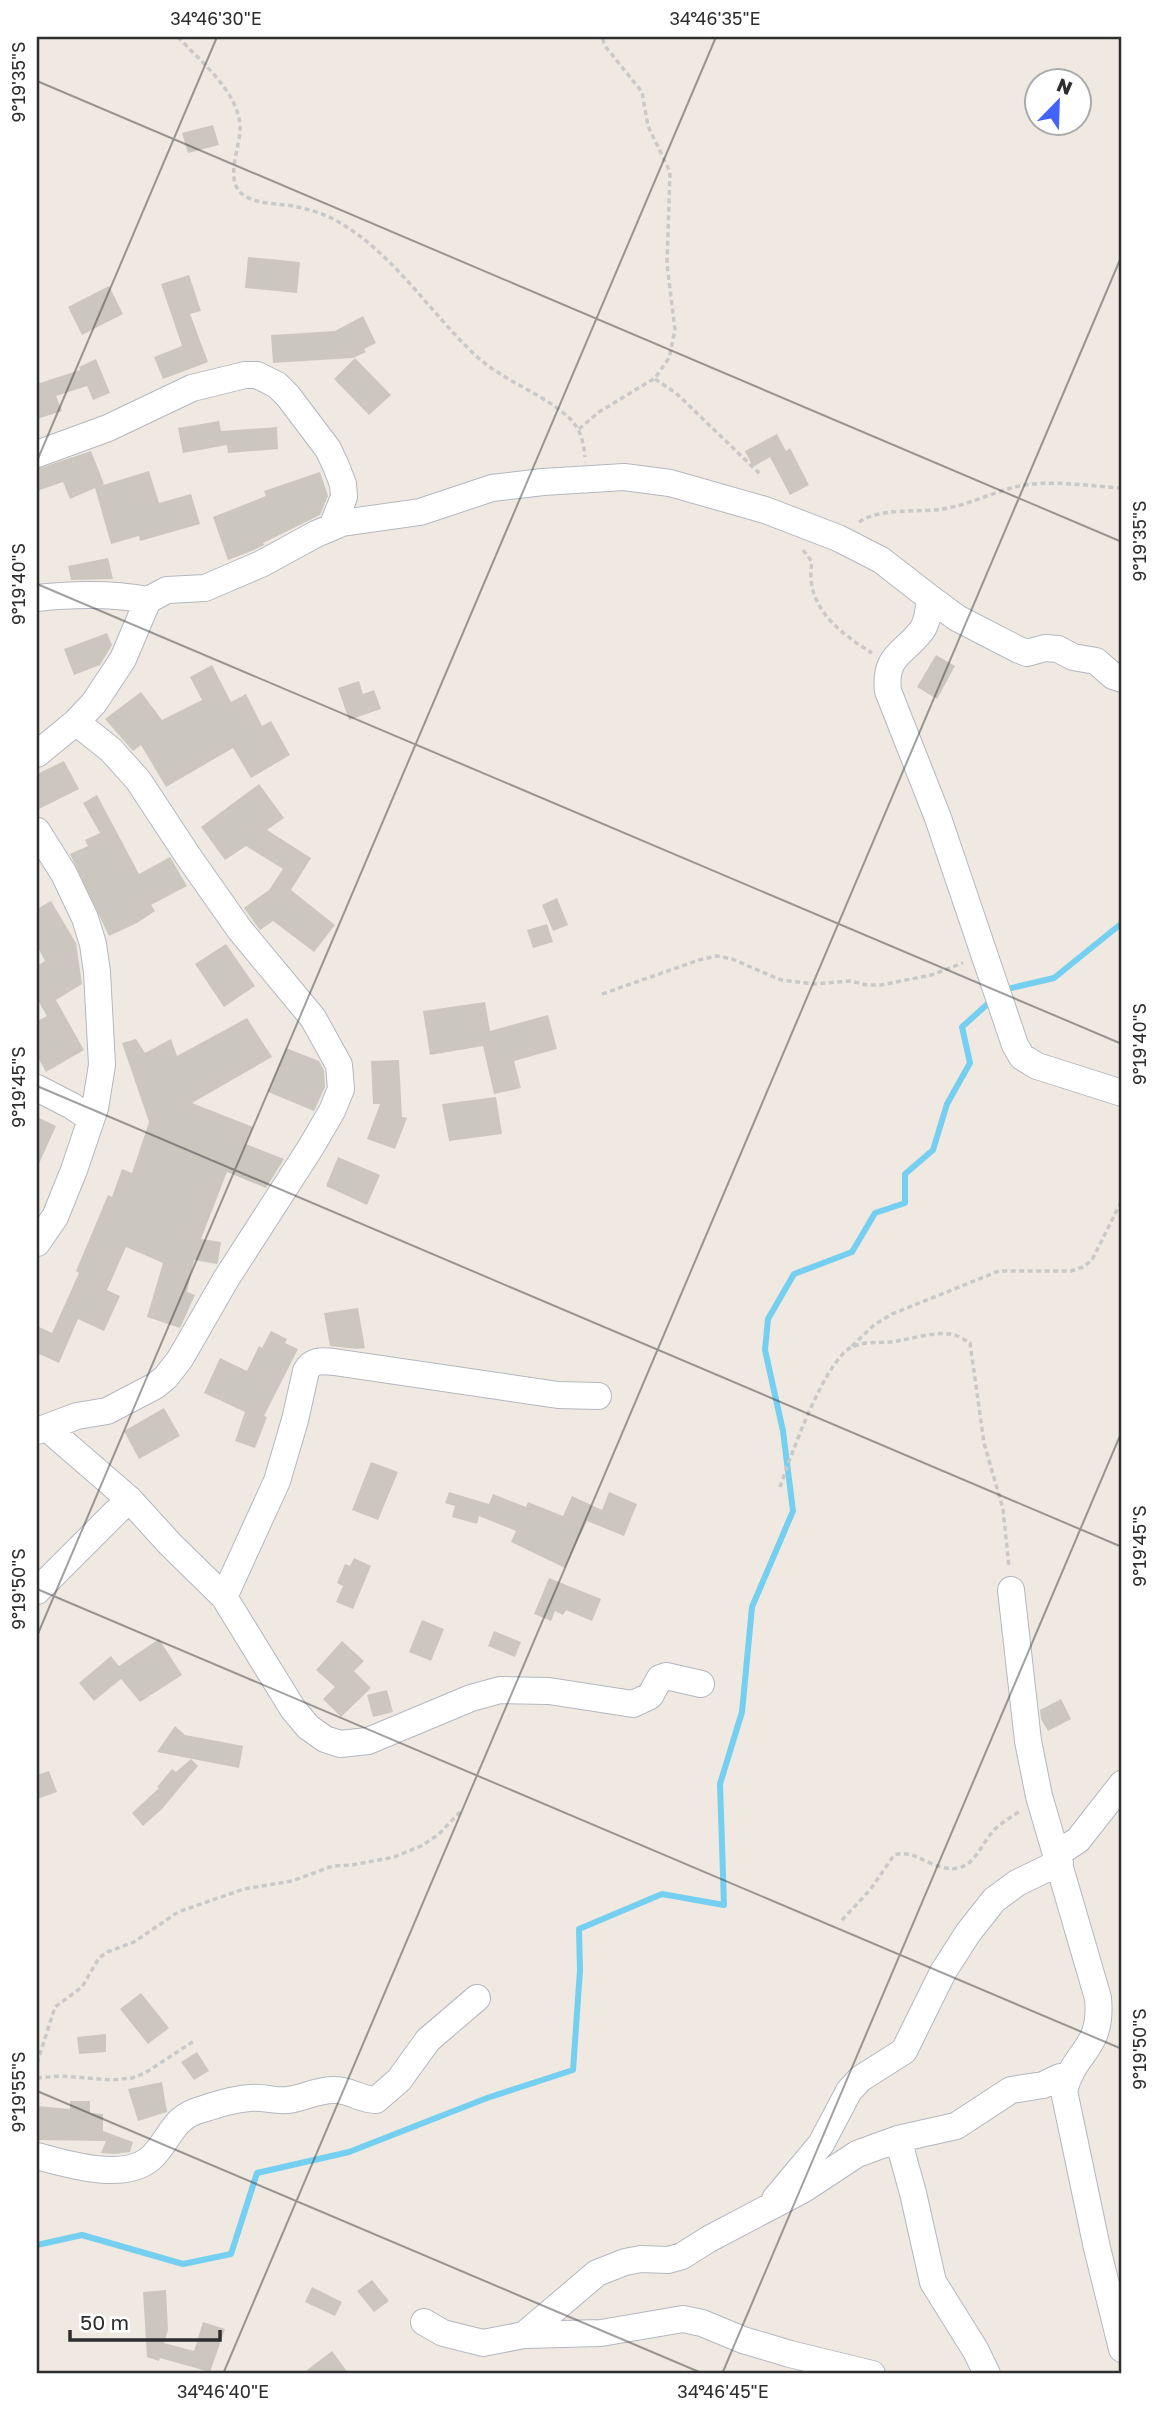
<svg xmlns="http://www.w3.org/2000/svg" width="1159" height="2411" viewBox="0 0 1159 2411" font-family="'Golos Text',sans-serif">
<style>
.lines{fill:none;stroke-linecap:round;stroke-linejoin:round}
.stream{stroke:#75cff0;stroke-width:6}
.building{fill:#cbc7bf}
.minor-casing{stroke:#b4b7c1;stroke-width:28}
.path{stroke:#c9c9c9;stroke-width:3.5;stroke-dasharray:5 3.5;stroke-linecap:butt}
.minor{stroke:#fff;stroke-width:26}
.ticks{fill:none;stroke:#2e2e2e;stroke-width:2;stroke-opacity:0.45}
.neatline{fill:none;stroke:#2e2e2e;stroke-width:2.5}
.ticks-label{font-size:18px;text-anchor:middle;fill:#2e2e2e}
</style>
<rect width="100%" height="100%" fill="#efe9e1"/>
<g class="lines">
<path class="stream" d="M1003,990L1054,978L1122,923
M37,2245L82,2235L183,2264L231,2254L257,2173L349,2152L487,2098L573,2070L580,1970L579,1929L662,1894L724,1905L720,1784L742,1712L752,1607L793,1511L783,1431L765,1350L768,1319L794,1274L852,1252L875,1213L905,1203V1174L933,1150L947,1104L970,1063L962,1027L992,1000"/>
</g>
<path class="building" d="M213,125L219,145L188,153L182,133Z
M248,257L300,262L297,293L245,288Z
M189,275L201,311L190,314L208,362L163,379L154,357L182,346L161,284Z
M109,286L123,314L82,335L68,307Z
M363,316L376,343L364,349L366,352L353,358L273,363L271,335L335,331Z
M355,358L391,395L369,415L334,379Z
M96,359L110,393L93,400L87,386L56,396L62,411L37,419V384L80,370L79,367Z
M219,421L221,431L277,427L278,449L228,453L227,445L183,453L178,428Z
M777,434L786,451L790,448L809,485L790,495L770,457L753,467L745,451Z
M91,451L104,484L100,486L149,471L159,503L191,494L200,524L140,541L139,536L111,544L95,488L70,499L63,482L37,491V469Z
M320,472L328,496L320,515L263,543L264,545L254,550L228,560L213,517L266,496L264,491Z
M108,558L113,579L71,580L68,566Z
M107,633L112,645L100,665L74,675L64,649Z
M936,655L955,666L937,699L917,687Z
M212,665L231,702L246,694L262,726L271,721L290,755L251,778L233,748L166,787L141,745L133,751L105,719L141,692L162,720L202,700L190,677Z
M359,681L363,694L374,690L381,709L349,720L338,688Z
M64,761L79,789L37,810V774Z
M259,784L284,818L267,830L311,858L291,890L335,925L314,952L273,921L260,930L244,908L269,890L283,869L246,846L225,860L201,827Z
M97,795L139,874L170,857L187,886L151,905L155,911L137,923L109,936L70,854L88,846L85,840L100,833L83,803Z
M557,898L568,925L553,931L542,905Z
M51,901L76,943L82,984L56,1000L84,1050L46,1072L37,1056V1021L47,1016L37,999V966L45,961L37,946V909Z
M547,924L553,942L533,948L527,930Z
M226,944L255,986L224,1007L195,964Z
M485,1002L490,1031L548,1015L557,1049L514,1061L521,1088L494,1094L483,1046L430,1055L423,1011Z
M247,1018L272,1057L192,1103L253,1127L246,1144L284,1159L266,1188L227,1172L201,1239L221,1242L218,1262L217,1264L194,1260L187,1292L195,1295L180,1328L147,1317L163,1263L126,1247L107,1290L120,1296L104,1331L78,1319L59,1363L37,1353V1326L52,1333L79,1273L76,1271L108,1195L112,1197L122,1169L132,1173L149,1122L122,1043L136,1039L145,1053L171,1039L177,1056Z
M286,1048L319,1061L324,1070L325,1087L314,1111L268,1092Z
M399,1060L402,1117L407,1118L395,1149L367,1139L380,1104H373L371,1061Z
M496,1097L502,1134L449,1141L442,1104Z
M37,1117L56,1126L37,1168Z
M338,1157L380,1175L367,1205L326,1186Z
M358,1308L365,1348L357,1349L330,1346L324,1313Z
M271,1331L287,1339L285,1343L298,1349L264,1416L267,1417L255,1448L235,1441L245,1412L204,1393L220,1358L247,1371L259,1346L262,1348Z
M164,1408L180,1436L139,1459L124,1431Z
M371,1462L398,1472L378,1520L352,1510Z
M449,1492L489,1504L493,1494L526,1507L528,1502L563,1516L572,1496L602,1510L609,1492L637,1504L624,1536L587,1521L565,1568L511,1542L516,1531L479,1516L477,1524L452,1517L455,1506L445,1503Z
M354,1558L371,1566L353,1609L336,1602L343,1586L337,1583L345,1564L350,1566Z
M549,1578L601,1599L592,1621L566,1610L563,1615L555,1611L551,1621L534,1614Z
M422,1620L444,1629L431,1661L409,1652Z
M494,1631L521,1642L515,1657L488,1646Z
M159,1639L182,1675L140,1702L121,1679L94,1701L79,1683L111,1656L119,1666Z
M342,1641L364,1661L354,1671L371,1688L341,1717L323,1699L335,1687L316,1670Z
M387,1690L393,1712L373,1717L367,1695Z
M1061,1699L1071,1719L1048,1731L1041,1719L1040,1710Z
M175,1726L185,1735L243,1746L239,1768L157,1752Z
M191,1759L198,1766L162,1809L143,1826L132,1813L159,1788L157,1787L172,1769L176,1772Z
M49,1771L57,1792L37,1799V1775Z
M141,1993L169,2028L148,2044L120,2009Z
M106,2034V2052L79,2054L77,2037Z
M197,2052L209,2071L194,2080L181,2062Z
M162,2082L167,2112L138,2121L128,2089Z
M70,2101H90V2113L103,2114V2131L133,2142L130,2152L114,2154L101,2153L106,2141L37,2140V2106L70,2109Z
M372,2280L389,2301L374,2312L357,2291Z
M312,2287L342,2302L335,2316L305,2302Z
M166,2290L168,2330L164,2343L194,2351L203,2322L225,2329L210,2372L160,2358L159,2361L147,2357L143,2292Z
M332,2351L349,2374H302Z"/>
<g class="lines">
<defs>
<path id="minor" d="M37,454L108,428L192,388L245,375H257L277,385L288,396L328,449L336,466L343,484L344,497L332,527
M37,598C75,594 110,593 148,600
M930,598L957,618L1019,650L1027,653L1045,648L1058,649L1073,657L1096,661L1113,676L1122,679
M37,754L76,722L94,703L123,659L148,600L167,590L205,588L261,564L316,534L342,523L420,512L492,488L543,482L624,477L670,483L765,510L838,538L881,560L930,598C929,608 928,621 922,630C904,654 884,655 888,691L938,818L1015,1045L1022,1057L1037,1066L1122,1093
M37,831L64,874L85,918L93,944L97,972L102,1065L95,1108L74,1170L55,1217L37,1243
M37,1088L72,1106L91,1119
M47,1428L129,1499L170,1544L224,1597L293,1709L308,1727L325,1739L340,1744L368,1741L471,1698L500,1690L549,1691L633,1704L650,1696L660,1678L666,1676L701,1684
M37,1431L77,1416L107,1411L155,1386L166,1377L180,1359L226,1279L311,1147L332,1111L341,1089L339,1065L313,1018L240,930L190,859L138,780L111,750L76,722
M1011,1590L1028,1741L1039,1796L1098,1998C1103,2050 1074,2050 1064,2091L1097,2248L1122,2349
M37,1591L129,1499
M224,1597L277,1481L295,1420L306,1371C312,1359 323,1361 334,1362L558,1395L598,1396
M1057,1854L1078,1840L1122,1784
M898,2139L913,2193L933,2282L976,2351L987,2374
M37,2156C69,2165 129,2183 154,2155C173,2134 173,2117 203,2109C218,2104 235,2099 250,2098C263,2096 275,2102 288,2100C304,2098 319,2089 335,2090C350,2090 361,2100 376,2100L399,2080L428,2040L477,1998
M775,2199L821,2144L849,2091L860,2079L904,2051L943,1972L968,1933L994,1900L1017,1883L1060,1862
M424,2322L443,2333L483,2343L524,2335L601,2333L683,2319L702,2323L743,2340L790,2354L872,2374
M524,2335L597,2273L625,2262L641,2259L668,2260L682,2256L709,2239L804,2189L857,2154L898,2139L956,2126L1011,2090L1043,2085L1060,2077L1067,2076"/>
</defs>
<use href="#minor" class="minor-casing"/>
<path class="path" d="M178,37C200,61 239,92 240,127C241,146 224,179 242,194C256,205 280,203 298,207C311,210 325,214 337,221C392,252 429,311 474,354C495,374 521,385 545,400C571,417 582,425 585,457
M655,379L676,393L760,474
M579,429L599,412L655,378L669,358L675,330L667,264L670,172L648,126L642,92L605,46L602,37
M859,522C882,507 917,513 943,509C968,505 991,493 1015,487C1046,479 1090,486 1122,488
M803,550L812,562C804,605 838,632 872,653
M602,994L699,960L717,956L732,959L781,980L814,984L850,981L867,985H881L931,975L963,963
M852,1346L874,1325L892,1314L999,1271H1071L1083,1267L1092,1260L1122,1200
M780,1487C791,1455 823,1365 850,1348C864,1340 882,1344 897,1341C914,1338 934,1332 951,1334C957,1335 965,1340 970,1343L984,1443L1003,1509L1009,1567
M842,1920L870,1890L894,1855C910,1850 921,1860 935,1865C972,1879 976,1850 994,1830C1002,1822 1012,1817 1021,1810
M37,2063L55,2007L82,1987L99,1958L107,1952L134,1942L178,1912L244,1889L292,1881L333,1866L352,1865L394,1857L421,1846L438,1835L461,1811
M37,2078L61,2076L112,2080L132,2078L145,2073L194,2041"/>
<use href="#minor" class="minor"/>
</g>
<path class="ticks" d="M1116,37L1122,39M37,81L1122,542M37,461L217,37M37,584L1122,1044M37,1086L1122,1547M37,1589L1122,2049M37,1636L716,37M37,2091L704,2374M223,2374L1122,255M722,2374L1122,1431"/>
<rect width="1159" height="2411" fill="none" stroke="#ffffff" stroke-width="77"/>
<g transform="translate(1058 102) rotate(23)"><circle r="33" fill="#ffffff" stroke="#ababab" stroke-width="2"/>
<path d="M0-5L12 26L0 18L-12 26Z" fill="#4264fb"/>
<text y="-10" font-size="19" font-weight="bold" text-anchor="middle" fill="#2e2e2e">N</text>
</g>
<path d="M70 2330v10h150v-10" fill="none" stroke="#2e2e2e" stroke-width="3.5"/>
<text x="80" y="2330" font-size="21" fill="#2e2e2e" stroke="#ffffff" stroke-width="5" paint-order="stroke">50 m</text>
<rect x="38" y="38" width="1082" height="2334" class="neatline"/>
<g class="ticks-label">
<text x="216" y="25">34°46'30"E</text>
<text x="715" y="25">34°46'35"E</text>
<text transform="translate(19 82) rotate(-90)" y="6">9°19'35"S</text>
<text transform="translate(1140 541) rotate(-90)" y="6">9°19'35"S</text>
<text transform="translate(19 584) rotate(-90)" y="6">9°19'40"S</text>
<text transform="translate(1140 1044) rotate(-90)" y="6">9°19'40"S</text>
<text transform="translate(19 1087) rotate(-90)" y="6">9°19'45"S</text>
<text transform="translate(1140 1546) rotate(-90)" y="6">9°19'45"S</text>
<text transform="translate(19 1589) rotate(-90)" y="6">9°19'50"S</text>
<text transform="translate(1140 2049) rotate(-90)" y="6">9°19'50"S</text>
<text transform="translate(19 2092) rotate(-90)" y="6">9°19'55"S</text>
<text x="223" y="2398">34°46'40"E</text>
<text x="723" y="2398">34°46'45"E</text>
</g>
</svg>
